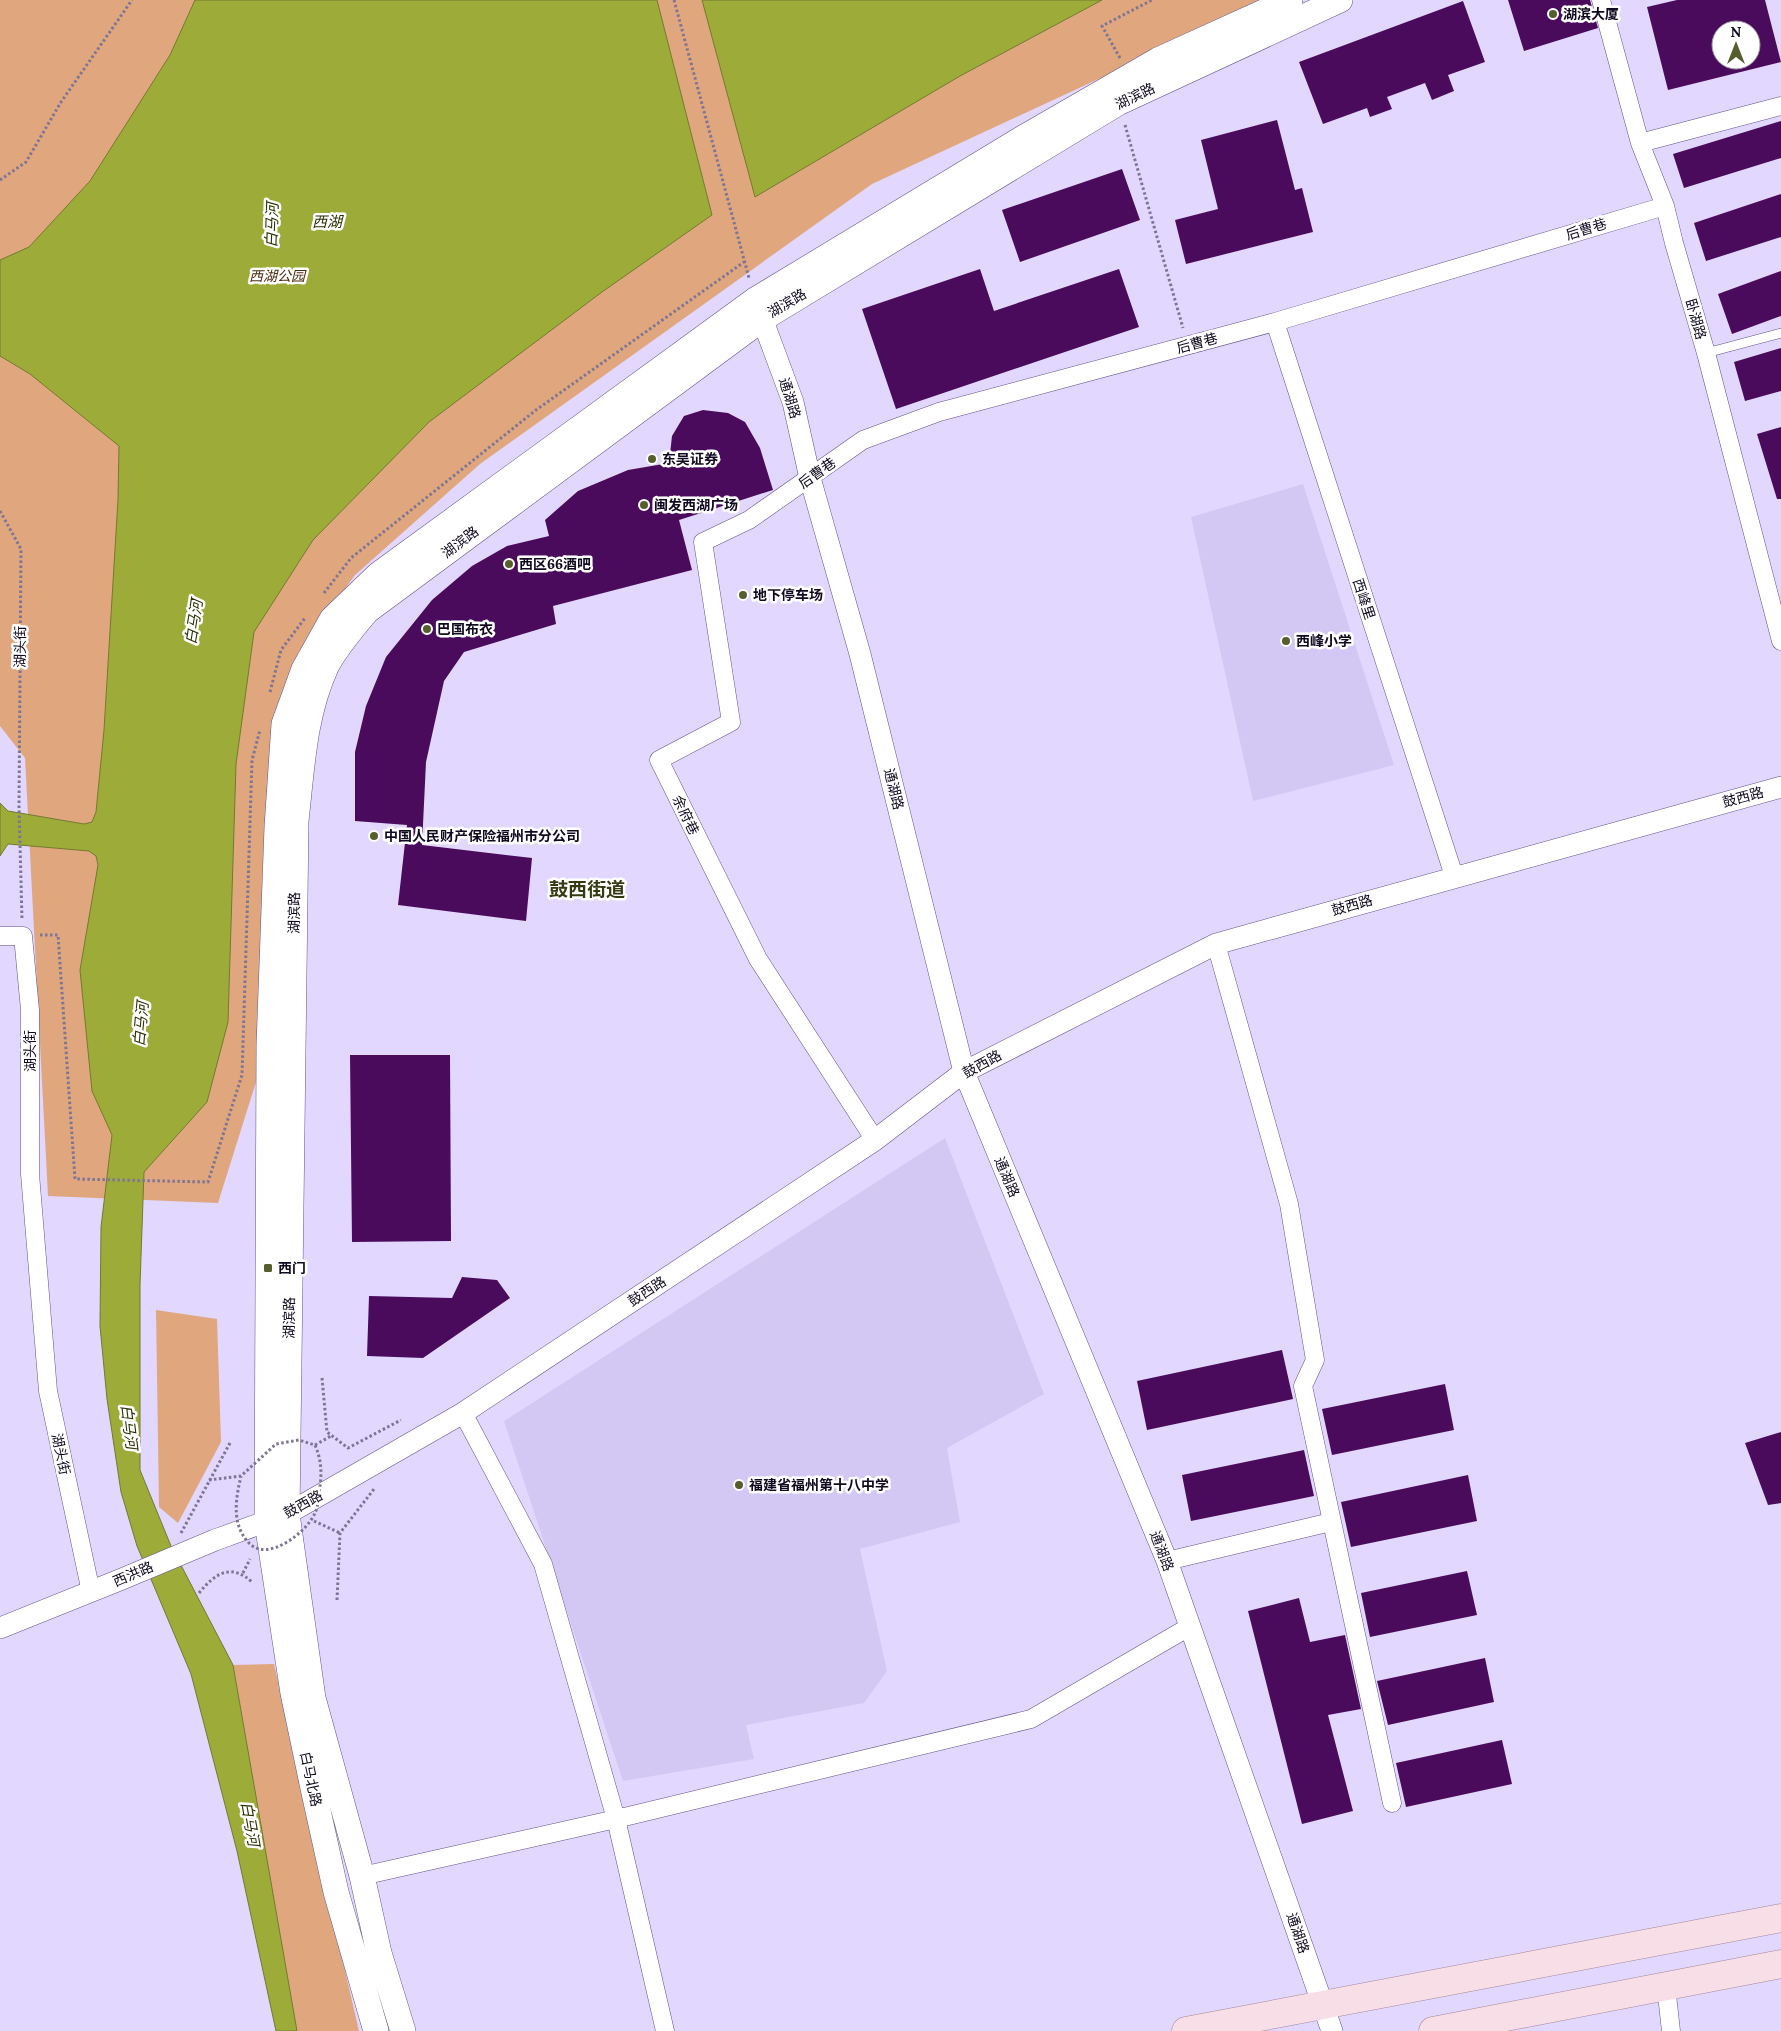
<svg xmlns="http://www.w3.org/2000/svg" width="1781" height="2031" viewBox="0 0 1781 2031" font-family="Lora,'Noto Sans SC',serif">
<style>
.built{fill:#d3c8f4}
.green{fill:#e0a77e}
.water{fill:#9dab39;stroke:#737a31}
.building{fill:#4a0b5d;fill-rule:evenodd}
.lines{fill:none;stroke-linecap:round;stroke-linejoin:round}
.service-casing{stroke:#63528b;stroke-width:10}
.minor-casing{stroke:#63528b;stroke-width:19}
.tertiary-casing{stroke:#63528b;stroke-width:22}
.secondary-casing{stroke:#63528b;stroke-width:26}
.primary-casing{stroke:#a48697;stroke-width:29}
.path{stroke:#7e7595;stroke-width:3;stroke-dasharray:2.5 2.5;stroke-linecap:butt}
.service{stroke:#fff;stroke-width:9}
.minor{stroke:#fff;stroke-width:18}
.tertiary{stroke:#fff;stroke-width:21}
.secondary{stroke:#fff;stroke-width:25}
.primary{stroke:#f8dfe7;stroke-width:28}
.path-bridge{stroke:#7e7595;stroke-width:3;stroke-dasharray:2.5 2.5;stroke-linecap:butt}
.poi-dot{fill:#575e2d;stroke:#fff;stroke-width:2}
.labels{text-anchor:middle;stroke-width:5;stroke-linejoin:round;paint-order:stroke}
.poi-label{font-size:14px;font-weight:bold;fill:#10091f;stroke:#fff;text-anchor:start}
.street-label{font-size:14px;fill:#10091f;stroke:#fff}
.park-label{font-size:14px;font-style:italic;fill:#4e2b0e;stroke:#fff}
.water-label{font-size:15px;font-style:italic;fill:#2c3101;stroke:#fff}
.district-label{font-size:19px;font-weight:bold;fill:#353a12;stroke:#fff}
</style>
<rect width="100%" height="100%" fill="#e1d7ff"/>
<path class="built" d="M1303,484L1394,765L1253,801L1191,517Z
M945,1138L1044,1394L947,1448L960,1522L860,1549L887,1671L864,1703L746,1725L754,1759L623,1781L504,1421Z"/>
<path class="green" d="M0,0H1269L872,184L480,464L355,575L298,654L271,751L256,1082L218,1203L48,1196L25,758L0,726Z
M156,1310L217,1319L221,1442L178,1523L159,1507Z
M274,1664L359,2031H296L233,1665Z"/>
<path class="water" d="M195,0H657L712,215L602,292L429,422L313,540L254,632L236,764L228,1022L207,1102L144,1172L140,1285V1470L171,1546L233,1665L297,2031H276L237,1851L191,1674L137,1546L121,1492L107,1399L100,1326L101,1227L112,1135L92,1091L80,970L98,865L96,856L89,851L8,844L0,856V803L8,811L84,824L92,822L96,812L104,730L118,500L119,446L30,374L0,356V260L29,247L90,181L170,55Z
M702,0H1102L960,76L755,197Z"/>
<path class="building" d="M1508,0H1590L1598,28L1524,51Z
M1677,0H1765L1781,62L1668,90L1647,7ZM1721,30H1751V60H1721Z
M1463,1L1485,62L1448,75L1454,91L1432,100L1425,83L1387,97L1392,109L1370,117L1367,108L1323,124L1299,62Z
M1277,120L1295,190L1302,188L1313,232L1186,264L1175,220L1218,209L1201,140Z
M1781,121V158L1684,188L1673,154Z
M1122,169L1140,220L1020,262L1002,210Z
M1781,194V237L1706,261L1694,223Z
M980,269L994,311L1119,269L1139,327L896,409L862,309Z
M1781,271V316L1732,334L1718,294Z
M1781,348V391L1745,401L1734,362Z
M703,410L728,413L745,422L760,448L773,490L679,520L692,570L553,606L556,624L464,652L444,681L426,762L422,845L532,858L526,921L398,905L407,825L355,821V752L366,706L386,657L432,600L472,566L507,546L549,536L545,520L578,491L628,470L669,463L672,436L684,416Z
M1781,427V499H1777L1757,434Z
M350,1055H450L451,1241L352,1242Z
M462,1277L497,1280L510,1298L423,1358L367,1356L369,1296L452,1298Z
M1282,1350L1293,1399L1147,1430L1137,1381Z
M1445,1384L1454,1430L1332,1455L1322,1409Z
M1781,1432V1503L1768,1505L1745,1443Z
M1304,1450L1314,1496L1191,1521L1182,1475Z
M1468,1475L1477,1521L1351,1547L1341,1502Z
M1467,1571L1477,1615L1370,1637L1361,1593Z
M1299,1598L1310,1642L1345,1635L1361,1709L1328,1715L1353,1811L1302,1824L1248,1611Z
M1485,1658L1494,1702L1388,1725L1377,1681Z
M1502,1740L1512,1784L1406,1807L1396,1763Z"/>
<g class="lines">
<defs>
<path id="service" d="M1706,353L1781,333"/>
<path id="minor" d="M1601,0L1640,143L1665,206L1674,243L1706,353L1781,641
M1640,143L1781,106
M1275,322L1454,876
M0,936H23L30,1010V1174L48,1391L91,1592
M1216,944L1289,1204L1315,1360L1303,1386L1392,1803
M875,1140L758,959L659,760L731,722L703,542L749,520L863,440L939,412L1275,322L1665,206
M463,1413L543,1564L616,1819L665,2031
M1167,1561L1331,1522
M362,1876L616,1819L1031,1719L1189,1627
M1666,1986L1671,2031"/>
<path id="tertiary" d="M757,305L793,402L810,478L860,654L964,1072L1167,1561L1332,2031
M0,1628L122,1579L215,1540L287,1514L463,1413L875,1140L964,1072L1216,944L1781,787"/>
<path id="secondary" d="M376,2031L336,1892L313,1788L293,1693L267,1522L269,1045L277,827L284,724L304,669L332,619L379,574L755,300L1023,138L1158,60L1290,0
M403,2031L379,1953L362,1876L313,1698L287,1514L296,821C302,768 304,715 326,667C336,647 353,628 367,611L762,319L1118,103L1340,0"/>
<path id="primary" d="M1186,2031L1781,1918
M1433,2031L1781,1964"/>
</defs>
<use href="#service" class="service-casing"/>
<use href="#minor" class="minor-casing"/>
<use href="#tertiary" class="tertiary-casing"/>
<use href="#secondary" class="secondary-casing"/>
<use href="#primary" class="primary-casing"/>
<path class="path" d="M674,0L749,278
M1120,58L1102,26L1152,0
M1125,125L1183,328
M0,180L26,162L61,102L132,0
M0,511L21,549L19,806L22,920
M324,593L351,558L536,410L744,262
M270,692L281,650L305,618
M40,935H58L75,1179L208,1182L242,1075L252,760L260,730
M322,1378L327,1432L348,1448L401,1420
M315,1445L331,1436
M314,1521L340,1533
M181,1533L230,1443
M243,1573L250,1559
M199,1593C216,1572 232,1563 253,1583
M337,1600L340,1533L374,1489"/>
<use href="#service" class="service"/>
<use href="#minor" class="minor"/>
<use href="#tertiary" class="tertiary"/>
<use href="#secondary" class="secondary"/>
<use href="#primary" class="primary"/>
<path class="path-bridge" d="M209,1480L241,1476L276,1444L299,1440L315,1445C321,1459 322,1471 320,1486C318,1494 319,1505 315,1513C307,1532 267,1564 248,1542C231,1523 236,1498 241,1476"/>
</g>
<g class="poi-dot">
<circle cx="1553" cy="14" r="5"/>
<circle cx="652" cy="459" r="5"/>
<circle cx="644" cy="505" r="5"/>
<circle cx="509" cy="564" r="5"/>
<circle cx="743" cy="595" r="5"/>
<circle cx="427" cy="629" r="5"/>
<circle cx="1286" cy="641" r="5"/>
<circle cx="374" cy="836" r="5"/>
<rect x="263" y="1263" width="10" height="10" rx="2.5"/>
<circle cx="739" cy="1485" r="5"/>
</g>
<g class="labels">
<g class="poi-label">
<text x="1563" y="19">湖滨大厦</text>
<text x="662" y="464">东吴证券</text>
<text x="654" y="510">闽发西湖广场</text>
<text x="519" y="569">西区66酒吧</text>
<text x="753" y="600">地下停车场</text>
<text x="437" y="634">巴国布衣</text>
<text x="1296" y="646">西峰小学</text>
<text x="384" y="841">中国人民财产保险福州市分公司</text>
<text x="278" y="1273">西门</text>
<text x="749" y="1490">福建省福州第十八中学</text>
</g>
<g class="street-label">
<text transform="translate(1135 96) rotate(-26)" y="5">湖滨路</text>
<text transform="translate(1586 229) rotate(-17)" y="5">后曹巷</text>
<text transform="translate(787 303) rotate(-31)" y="5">湖滨路</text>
<text transform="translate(1696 319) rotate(74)" y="5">卧湖路</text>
<text transform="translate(1197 343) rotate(-15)" y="5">后曹巷</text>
<text transform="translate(790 398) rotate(73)" y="5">通湖路</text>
<text transform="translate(817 473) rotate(-35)" y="5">后曹巷</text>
<text transform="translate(460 542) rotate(-37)" y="5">湖滨路</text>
<text transform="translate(1364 599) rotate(72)" y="5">西峰里</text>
<text transform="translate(20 647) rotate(-89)" y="5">湖头街</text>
<text transform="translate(894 789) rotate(76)" y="5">通湖路</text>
<text transform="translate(1743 797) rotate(-15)" y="5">鼓西路</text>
<text transform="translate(686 815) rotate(64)" y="5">余府巷</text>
<text transform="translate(1352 905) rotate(-16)" y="5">鼓西路</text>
<text transform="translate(294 913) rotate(-89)" y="5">湖滨路</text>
<text transform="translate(30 1051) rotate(-90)" y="5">湖头街</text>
<text transform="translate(982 1064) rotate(-29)" y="5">鼓西路</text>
<text transform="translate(1007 1177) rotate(67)" y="5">通湖路</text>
<text transform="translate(647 1291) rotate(-33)" y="5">鼓西路</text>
<text transform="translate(289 1318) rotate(-89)" y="5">湖滨路</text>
<text transform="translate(61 1454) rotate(78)" y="5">湖头街</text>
<text transform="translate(303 1504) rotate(-29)" y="5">鼓西路</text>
<text transform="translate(1162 1551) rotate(69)" y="5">通湖路</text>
<text transform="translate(133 1574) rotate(-23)" y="5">西洪路</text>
<text transform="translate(311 1779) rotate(78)" y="5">白马北路</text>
<text transform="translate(1298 1933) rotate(71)" y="5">通湖路</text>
</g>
<g class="park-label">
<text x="277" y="281">西湖公园</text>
</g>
<g class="water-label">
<text x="327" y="227">西湖</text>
<text transform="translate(272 225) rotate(-88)" y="5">白马河</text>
<text transform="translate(194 622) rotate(-81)" y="5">白马河</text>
<text transform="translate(141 1024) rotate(-85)" y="5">白马河</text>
<text transform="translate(129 1427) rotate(83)" y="5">白马河</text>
<text transform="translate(250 1824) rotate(80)" y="5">白马河</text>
</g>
<g class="district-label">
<text x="587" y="896">鼓西街道</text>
</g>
</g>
<g transform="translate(1736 45)"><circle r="24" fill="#ffffff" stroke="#9f9da5"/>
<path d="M0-4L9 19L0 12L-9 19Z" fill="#575e2d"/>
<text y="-8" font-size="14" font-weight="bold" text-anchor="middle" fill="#10091f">N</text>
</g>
</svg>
